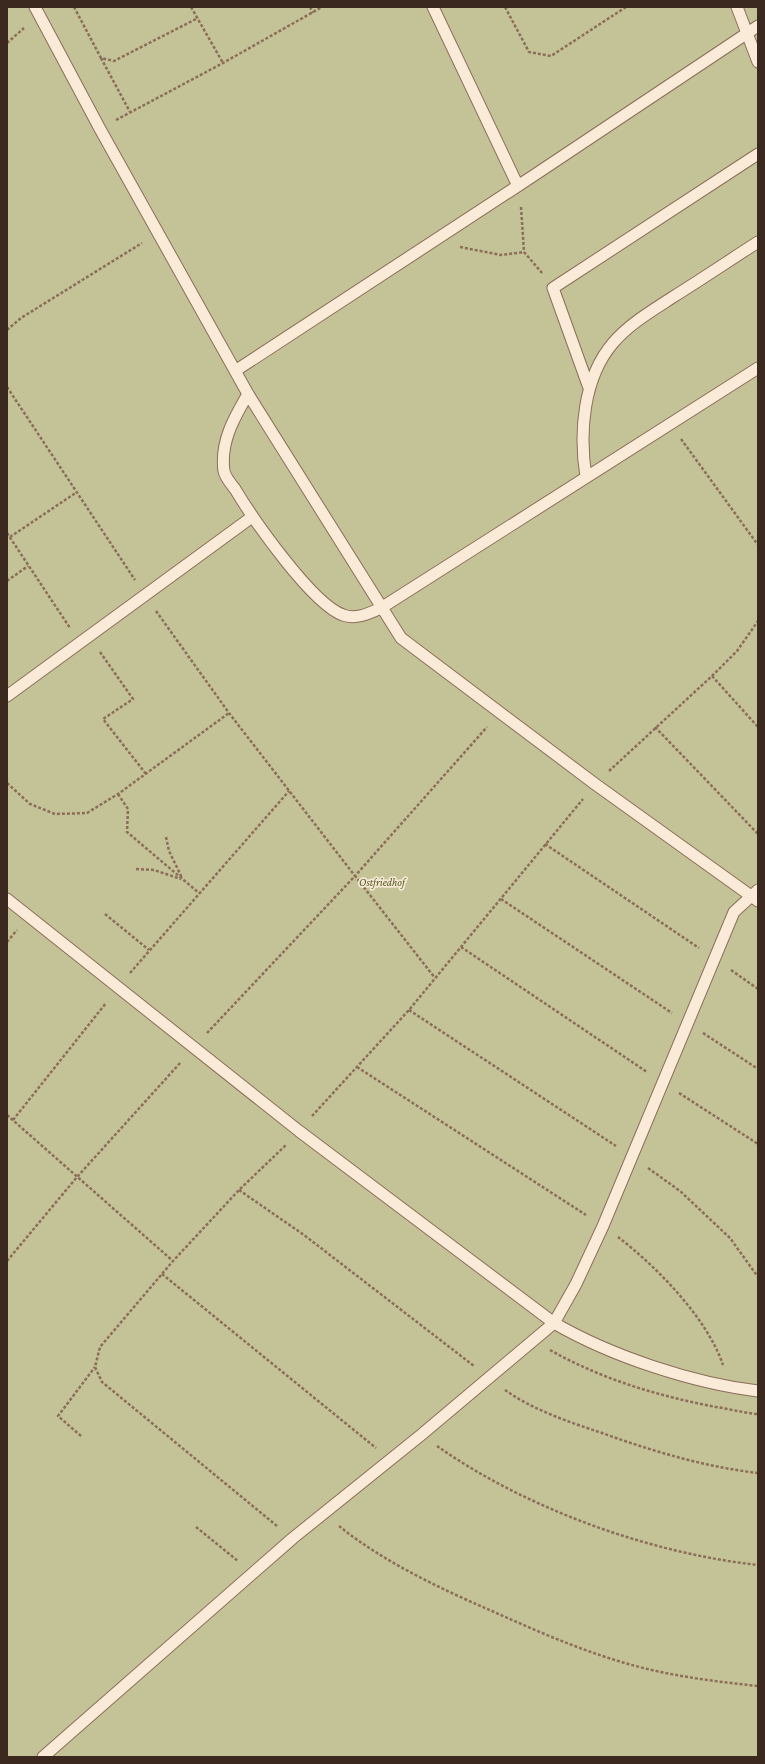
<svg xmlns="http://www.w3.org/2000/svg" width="765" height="1764" viewBox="0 0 765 1764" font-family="'Crimson Pro',serif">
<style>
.cemetery{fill:#c4c397}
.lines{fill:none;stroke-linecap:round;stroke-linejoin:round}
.service-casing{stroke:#8c6d5a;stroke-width:13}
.path{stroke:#8c6d5a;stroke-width:2.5;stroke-dasharray:3 2;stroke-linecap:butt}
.service{stroke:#faebd8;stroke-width:11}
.labels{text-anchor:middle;stroke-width:3.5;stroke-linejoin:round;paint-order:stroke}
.park-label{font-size:11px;font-style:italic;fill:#535924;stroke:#f7e8d4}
</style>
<rect width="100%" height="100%" fill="#f0ddc4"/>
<path class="cemetery" d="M7,7H758V1757H7Z"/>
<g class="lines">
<defs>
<path id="service" d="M35,7L100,129L248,394L401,638L595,784L758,901
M433,7L518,186
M737,7L758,62
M235,371L533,176L758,26
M589,388L553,288L758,154
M248,394C234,418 220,442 224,471C225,477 231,484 235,489C253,519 312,604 343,615C356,620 370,613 381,608L758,368
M586,477C579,433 583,378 613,343C629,324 653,310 673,297C702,279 730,260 758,242
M7,696L252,517
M7,899L299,1131L554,1323C611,1356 692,1383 758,1391
M43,1757L293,1538L421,1435L554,1323L576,1284L603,1226L734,912L758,890"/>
</defs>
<use href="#service" class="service-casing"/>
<path class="path" d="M74,7L101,58L114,61L198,18
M191,7L223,63
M310,7L313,13
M505,7L529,52L551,56L626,7
M7,43L24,28
M101,58L130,112
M116,120L223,63L322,7
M521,207L524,252L542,273
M460,247L501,255L524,252
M7,330L21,318L142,243
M7,387L135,580
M681,439L758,545
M7,533L70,628
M10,537L77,492
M7,581L28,566
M156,611L229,713L355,876L487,727
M100,652L133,699L103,719L146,774
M712,676L758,727
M655,727L758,834
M609,771L712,676L737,651L758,621
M7,783L30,804L55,814L87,813L118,794L229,713
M118,794L128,809L127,832L199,893
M166,837L169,851L182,878
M545,844L699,948
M136,869L154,870L181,879
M501,899L672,1013
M105,914L149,950
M7,942L17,930
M461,947L647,1072
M731,970L758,989
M130,973L289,791
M409,1010L616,1146
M207,1033L355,876L435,978
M703,1033L758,1069
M357,1067L586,1215
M679,1093L758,1144
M7,1115L173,1261
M312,1116L409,1010L583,799
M13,1120L106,1003
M648,1168L680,1191L730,1238L758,1277
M239,1190L304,1235L474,1366
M618,1237C657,1267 707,1318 723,1365
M7,1261L77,1177L181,1062
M162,1274L376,1448
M550,1350C601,1379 658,1396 716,1407C730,1409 744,1413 758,1414
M505,1390C533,1410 569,1422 602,1433C652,1451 705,1467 758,1473
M81,1436L58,1416L95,1367
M437,1446C527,1509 649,1553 758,1565
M277,1526L102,1382L95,1367L100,1347L173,1261L239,1190L286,1145
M339,1526C382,1561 441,1589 492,1611C532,1629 573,1647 615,1660C662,1675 710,1681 758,1686
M196,1527L238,1561"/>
<use href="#service" class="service"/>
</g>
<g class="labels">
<g class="park-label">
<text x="382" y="886">Ostfriedhof</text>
</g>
</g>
<rect width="765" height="1764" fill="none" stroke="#3b281e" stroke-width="16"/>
</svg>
